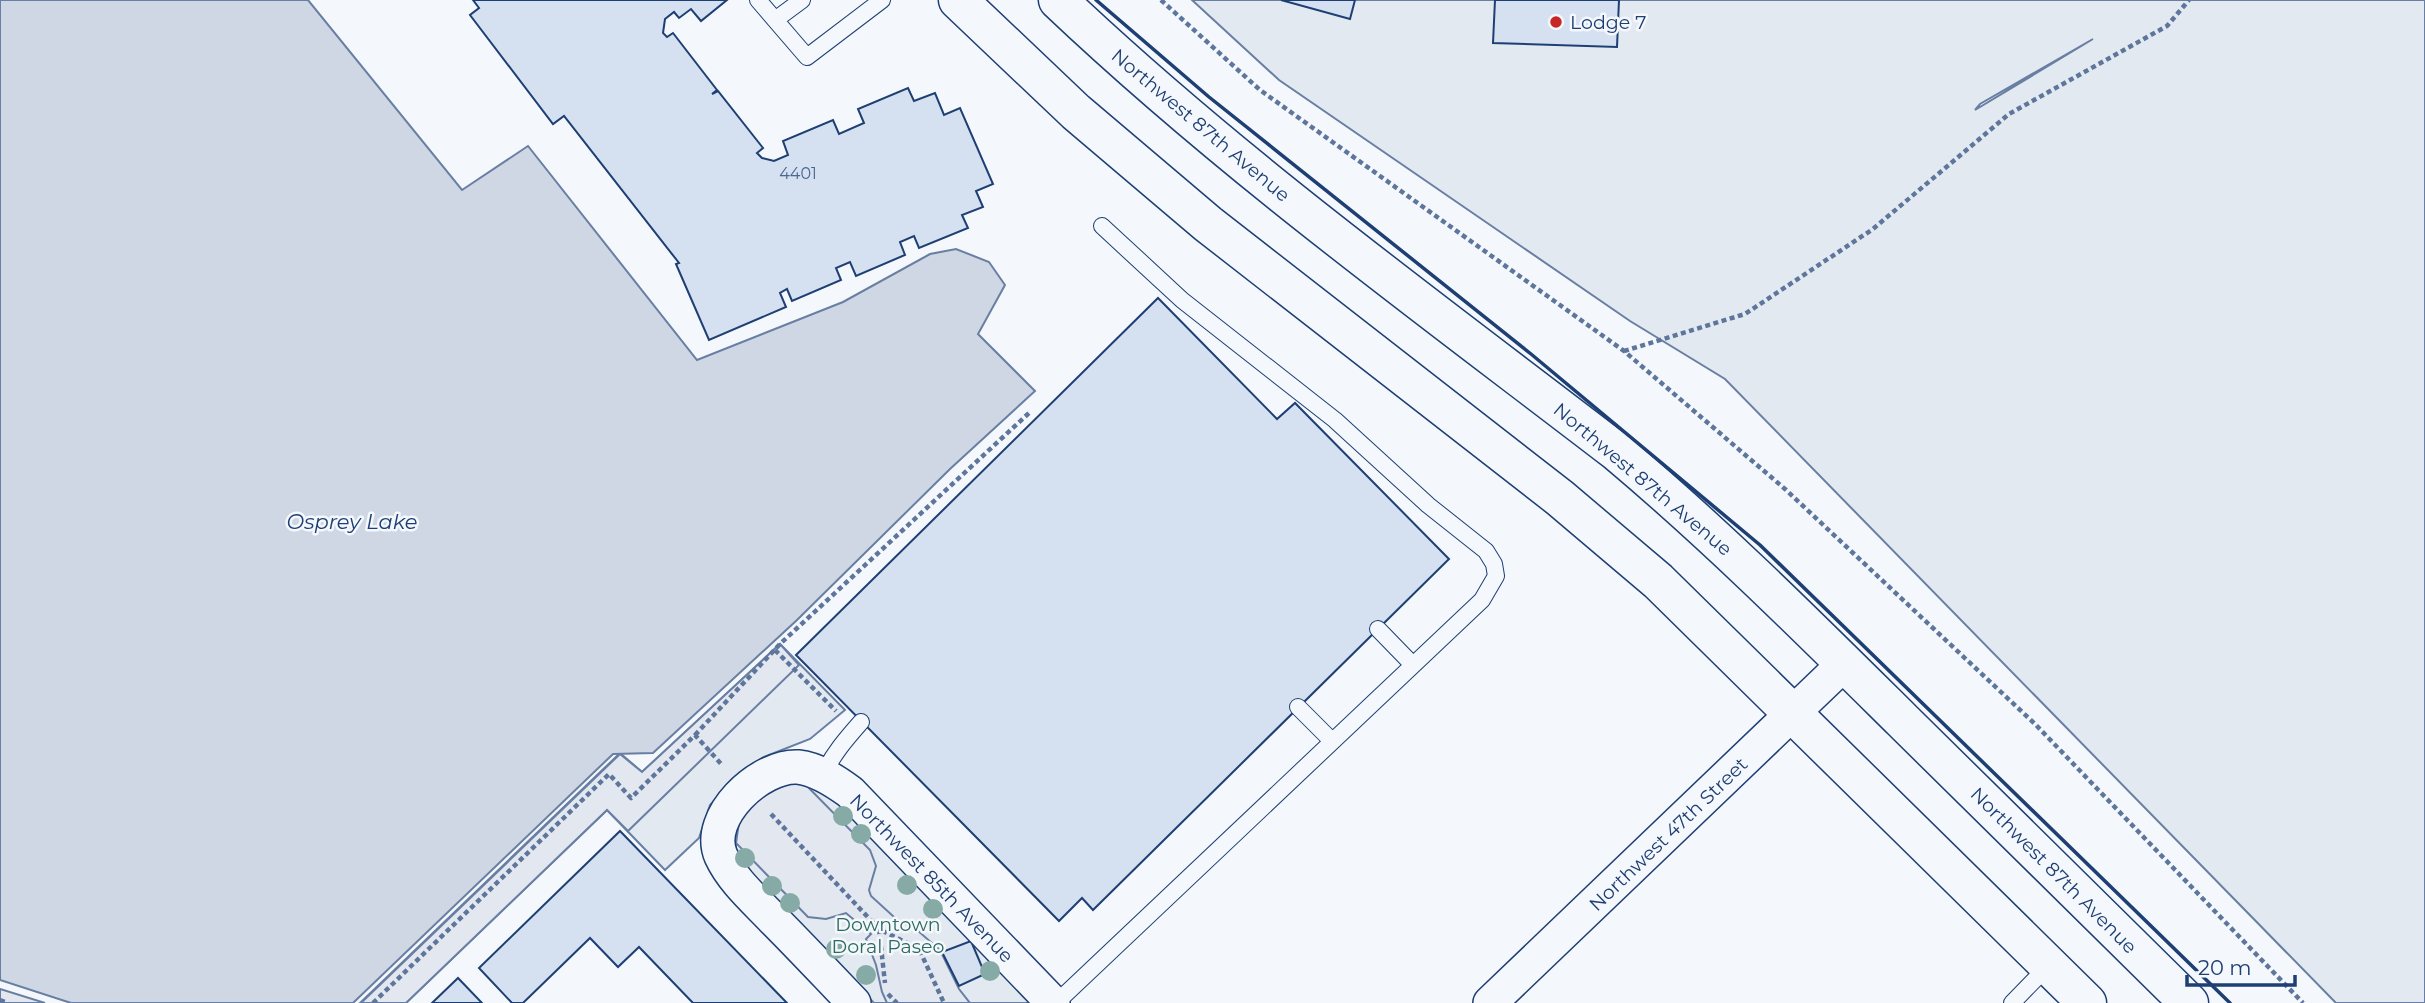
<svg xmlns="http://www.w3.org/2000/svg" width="2425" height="1003" viewBox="0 0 2425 1003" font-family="Montserrat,sans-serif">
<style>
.green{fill:#e3e9f0;stroke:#687fa3;stroke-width:2;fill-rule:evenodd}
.parking{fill:#e3e8f0;stroke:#687fa3;stroke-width:2}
.water{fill:#cfd7e4;stroke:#687fa3;stroke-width:2}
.building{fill:#d5e0f0;stroke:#1d3f73;stroke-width:2}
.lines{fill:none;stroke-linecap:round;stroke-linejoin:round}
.service-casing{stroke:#1d3f73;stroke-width:18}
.minor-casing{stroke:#1d3f73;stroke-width:36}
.secondary-casing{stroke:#1d3f73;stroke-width:41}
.path{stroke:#5e769c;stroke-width:4.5;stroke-dasharray:5 3.5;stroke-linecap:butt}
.service{stroke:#f4f7fb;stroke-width:16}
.minor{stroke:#f4f7fb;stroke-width:33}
.secondary{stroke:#f4f7fb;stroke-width:38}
.wall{stroke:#1d3f73;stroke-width:3.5}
.tree{fill:#86aba6}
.poi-dot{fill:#c62828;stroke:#f4f7fb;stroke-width:2.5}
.labels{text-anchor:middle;stroke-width:5;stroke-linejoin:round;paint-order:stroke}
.number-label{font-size:16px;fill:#4b6792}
.poi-label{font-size:19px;fill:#1d3f73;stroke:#f4f7fb;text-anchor:start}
.street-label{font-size:19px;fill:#1d3f73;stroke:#f4f7fb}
.park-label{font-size:19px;fill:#2c6c60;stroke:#f4f7fb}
.water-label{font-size:21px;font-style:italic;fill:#1d3f73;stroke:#f4f7fb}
</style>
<rect width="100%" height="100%" fill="#f4f7fb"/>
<path class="green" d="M1192,0H2425V1003H2336L1725,379L1630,321L1279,80ZM2093,39L1975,110L1980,104Z
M780,644L845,710L810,739L764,757L742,771L710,805L699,838L665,870L607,810L406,1003H360L620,753L642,772Z
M821,785L1034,1003H874L742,866L736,851V834L772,786Z"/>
<path class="parking" d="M780,644L799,665L628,831L607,810L406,1003H361L620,754L642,772Z
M799,778L870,850L876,866L869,890L871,896L894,917L917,930L940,950L959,989L970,1003H887L882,992L876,965L866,939L871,934L846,913L826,919L808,917L736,843L739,822L755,799Z
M0,989L45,1003H0Z"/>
<path class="water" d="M0,0H308L462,190L528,146L697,360L843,302L930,254L956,249L989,262L1005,285L978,334L1035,391L950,469L797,620L653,753L613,754L353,1003H71L0,980Z"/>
<path class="building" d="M473,0H727L701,21L691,9L679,18L674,12L665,19L663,33L667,37L673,33L717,90L712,94L718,91L763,148L757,153L762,158L774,161L788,155L783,141L833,120L839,134L864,123L858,109L908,88L914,101L935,93L944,115L960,108L993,184L976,191L983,207L962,215L968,228L919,248L914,236L900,242L905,255L856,276L850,262L836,268L841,280L792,301L787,289L780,293L786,307L709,340L676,264L679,263L564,116L553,124L470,15L479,8Z
M1281,0H1355L1350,19Z
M1495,0H1619L1617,47L1493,43Z
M1158,298L1277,419L1295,403L1449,559L1093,910L1082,898L1059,921L796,655Z
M620,831L787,1003H693L639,947L618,967L590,938L523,1003H512L479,968Z
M971,941L985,974L959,986L942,952Z
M458,978L482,1003H432Z"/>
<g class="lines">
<defs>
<path id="service" d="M758,0L807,57L882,0
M775,20L802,0
M1378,629L1413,665
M1298,707L1332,741
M823,775C833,754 846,739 861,722
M1056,1003L1482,600L1496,576L1494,564L1486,551L1428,505L1335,420L1182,300L1102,226
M2012,1003L2049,965"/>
<path id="minor" d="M854,1003C827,975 800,946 772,918C755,900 732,880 721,856C704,817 760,765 798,767C817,769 835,781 850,792L1053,1003
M1490,1003L1845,663"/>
<path id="secondary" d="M958,0L1076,112L1208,224L1560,498L1658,581L2087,1003
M1058,0C1232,165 1427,306 1617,452C1717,536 1809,628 1902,720C1998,815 2094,909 2189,1003"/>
</defs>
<use href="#service" class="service-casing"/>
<use href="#minor" class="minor-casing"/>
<use href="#secondary" class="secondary-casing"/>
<path class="path" d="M1161,0L1260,90L1624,351L1785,489L2035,724L2303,1003
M1624,351L1745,314L1873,229L2009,114L2167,26L2189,0
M775,650L836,711
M695,735L780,644L1029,413
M771,814L879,929L919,949L944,1003
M879,929L885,983
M888,994L897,1003
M0,1000L8,1003
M373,1003L609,774L631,798L695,735L723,766"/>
<use href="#service" class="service"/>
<use href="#minor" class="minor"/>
<use href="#secondary" class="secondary"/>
<path class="wall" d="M1096,0L1209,97L1531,354L1760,545L2230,1003"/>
</g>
<g class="tree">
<circle cx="843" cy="816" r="10"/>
<circle cx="861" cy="834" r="10"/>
<circle cx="745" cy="858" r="10"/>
<circle cx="907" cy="885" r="10"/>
<circle cx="772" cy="886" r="10"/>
<circle cx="790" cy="903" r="10"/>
<circle cx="933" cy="909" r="10"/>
<circle cx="836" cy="949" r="10"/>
<circle cx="990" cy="971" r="10"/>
<circle cx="866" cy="975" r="10"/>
</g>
<circle class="poi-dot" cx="1556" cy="22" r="7"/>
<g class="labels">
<g class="number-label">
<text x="798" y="179">4401</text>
</g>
<g class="poi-label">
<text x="1570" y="29">Lodge 7</text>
</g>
<g class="street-label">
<text transform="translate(1201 125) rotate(40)" y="7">Northwest 87th Avenue</text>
<text transform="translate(1643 479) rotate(40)" y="7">Northwest 87th Avenue</text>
<text transform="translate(1668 834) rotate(-44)" y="7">Northwest 47th Street</text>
<text transform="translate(2054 870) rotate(45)" y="7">Northwest 87th Avenue</text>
<text transform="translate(932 878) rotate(46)" y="7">Northwest 85th Avenue</text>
</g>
<g class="park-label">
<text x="888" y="931">Downtown<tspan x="888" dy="22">Doral Paseo</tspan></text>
</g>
<g class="water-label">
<text x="352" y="529">Osprey Lake</text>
</g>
</g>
<path d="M2187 975v10h108v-10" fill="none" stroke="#1d3f73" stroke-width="3.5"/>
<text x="2198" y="975" font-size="21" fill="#1d3f73" stroke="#f4f7fb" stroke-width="5" paint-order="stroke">20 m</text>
</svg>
